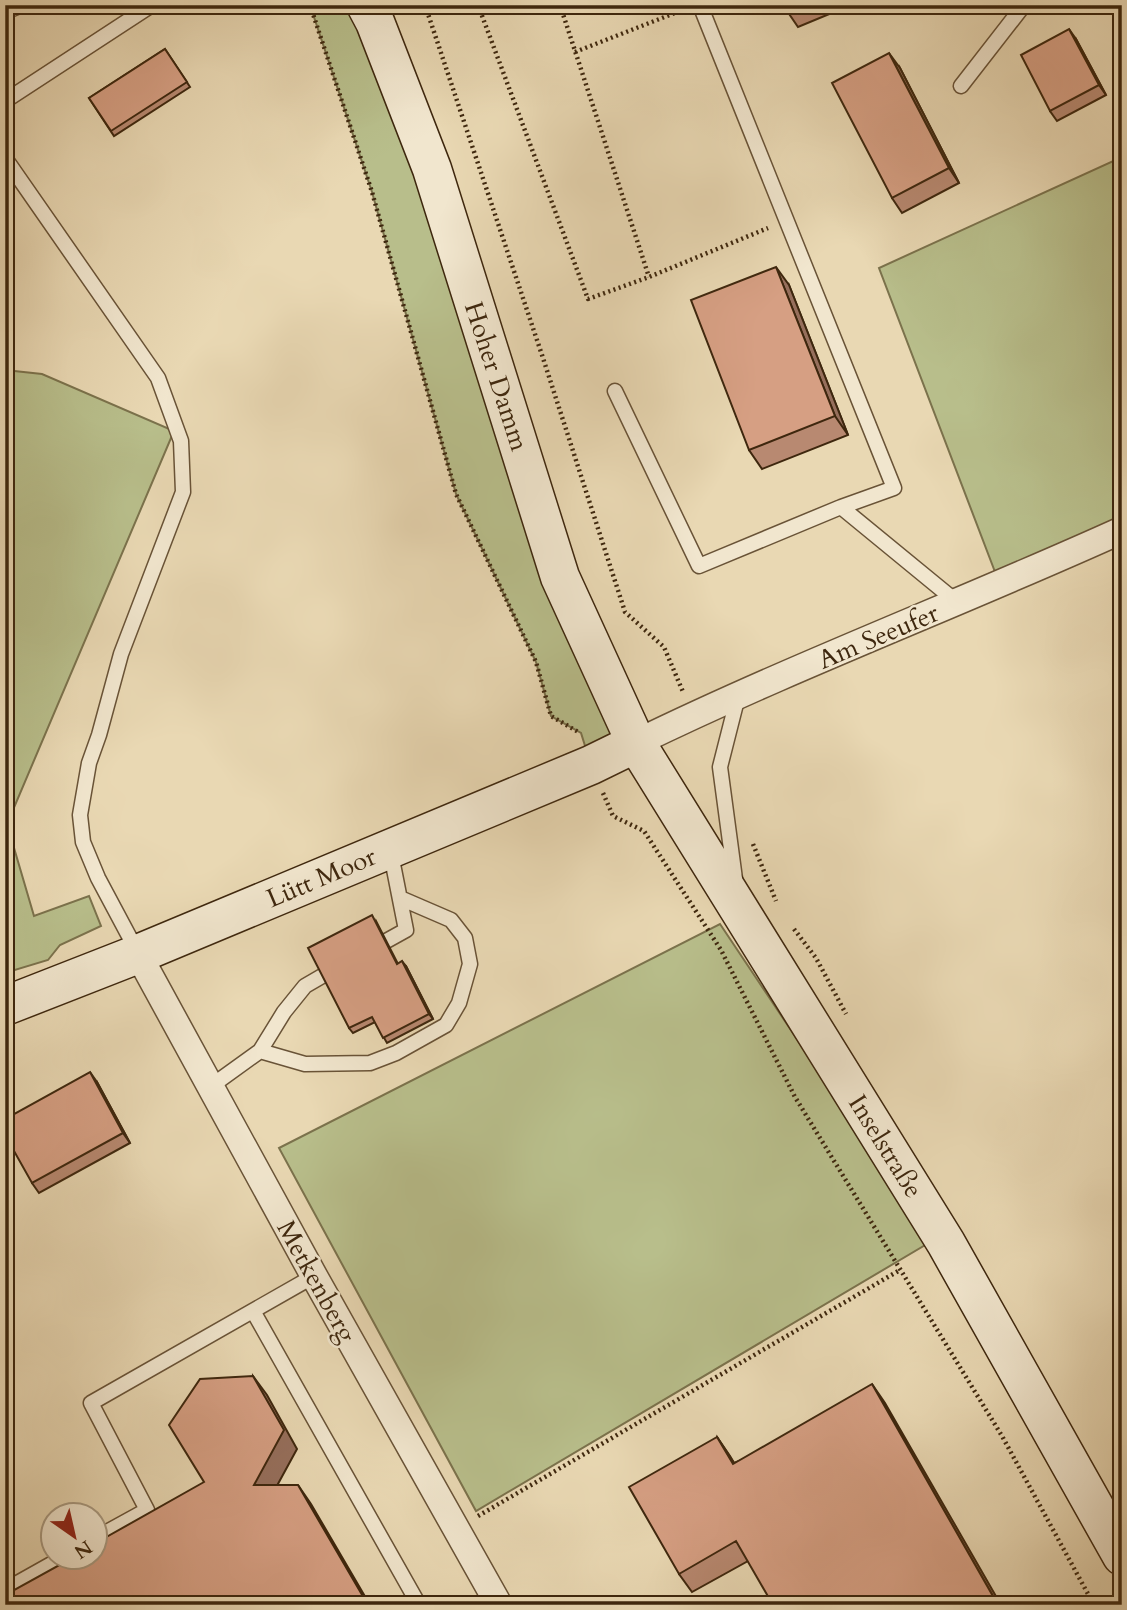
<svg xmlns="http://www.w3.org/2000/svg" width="1127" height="1610" viewBox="0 0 1127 1610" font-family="Cardo,serif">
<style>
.green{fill:#b8be8b;stroke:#7b724c;stroke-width:2}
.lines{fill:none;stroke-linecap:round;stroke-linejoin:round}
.service-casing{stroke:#695337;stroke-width:17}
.minor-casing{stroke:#695337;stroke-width:29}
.secondary-casing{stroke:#3e270e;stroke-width:41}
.path{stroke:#3e270e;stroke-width:4.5;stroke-dasharray:2 3.5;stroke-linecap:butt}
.service{stroke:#f1e6ce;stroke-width:14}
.minor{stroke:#f1e6ce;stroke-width:26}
.secondary{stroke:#f1e6ce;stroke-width:38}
.wall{fill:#b88971;stroke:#3e270e;stroke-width:2}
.shaded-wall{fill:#966f5c;stroke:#3e270e;stroke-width:2}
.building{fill:#d69f83;stroke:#3e270e;stroke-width:2}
.labels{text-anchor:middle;stroke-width:5;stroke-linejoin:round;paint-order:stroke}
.street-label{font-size:26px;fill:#3e270e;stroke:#f1e6ce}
</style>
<rect width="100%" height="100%" fill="#e9d8b3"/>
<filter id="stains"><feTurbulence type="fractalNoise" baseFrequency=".00286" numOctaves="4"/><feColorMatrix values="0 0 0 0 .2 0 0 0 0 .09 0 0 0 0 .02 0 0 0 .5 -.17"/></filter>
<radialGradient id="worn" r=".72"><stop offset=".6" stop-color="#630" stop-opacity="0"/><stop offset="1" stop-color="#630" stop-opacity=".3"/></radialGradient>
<path class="green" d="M310,5H366L636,743L591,765L581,733L551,716L536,662L456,494L372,192Z
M1122,157V530L1000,585L879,268Z
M5,370L42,374L174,431L7,824L34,916L89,896L101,926L60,945L48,960L5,973Z
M720,924L932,1241L476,1511L279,1148Z"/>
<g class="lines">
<defs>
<path id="service" d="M5,12L22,5
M961,86L1024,5
M5,101L152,5
M5,158L158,378L181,441L183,492L121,654L99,735L89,763L80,815L83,842L98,878L138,953
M615,391L699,566L841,507L894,488L700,5
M841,507L958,603
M735,879L720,767L738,696
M370,950L406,930L390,849
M260,1051L305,1064L370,1063L396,1053L446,1025L459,1003L470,964L465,938L451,920L400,898
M210,1087L260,1051L284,1012L305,986L336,968
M253,1311L419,1605
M94,1539L147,1510L91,1403L314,1276
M5,1590L62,1558"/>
<path id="minor" d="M636,743C794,666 961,603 1122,530
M138,954L314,1276L499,1605"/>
<path id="secondary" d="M366,5L375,22L432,169L560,577L636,743L946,1243L1122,1556
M5,1006L138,954L591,765L636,743"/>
</defs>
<use href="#service" class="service-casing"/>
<use href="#minor" class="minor-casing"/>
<use href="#secondary" class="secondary-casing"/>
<path class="path" d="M310,5L372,192L456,494L536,662L551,716L580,733
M425,5L542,355L625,612L664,647L683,692
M478,5L588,299L649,277L768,228
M560,5L649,277
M575,52L680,11
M603,793L613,816L644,831L721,950L795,1097L1002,1436L1094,1605
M753,844L776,901
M794,929L816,958L846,1014
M478,1516L900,1270"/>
<use href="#service" class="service"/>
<use href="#minor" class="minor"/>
<use href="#secondary" class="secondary"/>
</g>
<path class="wall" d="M783,5H851L798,27Z
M1076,39L1106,95L1057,121L1050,111Z
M165,49L190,87L114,136L89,98Z
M900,68L959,183L902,213L892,198Z
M789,285L848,435L762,469L749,450Z
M376,921L398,964L406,966L433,1019L387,1043L375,1022L353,1033L349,1028Z
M97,1082L130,1143L39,1193L32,1183Z
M885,1403L748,1561L692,1592L679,1574L717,1437L734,1463Z"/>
<path class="shaded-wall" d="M1069,29L1076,39L1106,95L1099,85Z
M889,53L900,68L959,183L949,168Z
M776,267L789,285L848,435L835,416Z
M402,961L406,966L433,1019L429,1014Z
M90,1072L97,1082L130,1143L123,1133Z
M253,1376L267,1395L297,1449L267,1504L254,1485Z
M872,1384L885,1403L1001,1605H998Z
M717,1437L730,1456L746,1483L733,1464Z
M298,1485L311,1504L370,1605H368Z"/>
<path class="building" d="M783,5H793L785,9Z
M1069,29L1099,85L1050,111L1021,55Z
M165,49L187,82L111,131L89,98Z
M889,53L949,168L892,198L832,83Z
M776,267L835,416L749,450L691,300Z
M372,915L397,964L402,961L429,1014L383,1038L372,1017L349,1028L308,948Z
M90,1072L123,1133L32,1183L5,1135V1119Z
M253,1376L284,1430L254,1485H298L368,1605H5V1595L72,1558H94V1544L204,1482L169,1425L200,1379Z
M872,1384L998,1605H773L736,1541L679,1574L629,1487L717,1437L733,1464Z"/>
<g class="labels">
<g class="street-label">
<text transform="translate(497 376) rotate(72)" y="9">Hoher Damm</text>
<text transform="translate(878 636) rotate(-23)" y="9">Am Seeufer</text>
<text transform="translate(321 877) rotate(-23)" y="9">Lütt Moor</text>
<text transform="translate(886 1146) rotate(58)" y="9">Inselstraße</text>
<text transform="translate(317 1281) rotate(61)" y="9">Metkenberg</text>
</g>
</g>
<rect width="1127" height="1610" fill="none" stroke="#e9d8b3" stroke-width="28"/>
<rect x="7" y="7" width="1113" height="1596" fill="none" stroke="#3e270e" stroke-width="3.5"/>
<rect x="14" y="14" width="1099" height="1582" fill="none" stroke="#3e270e" stroke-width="2"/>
<g transform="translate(74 1536) rotate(146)"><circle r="33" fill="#f1e6ce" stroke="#a99a81" stroke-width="2"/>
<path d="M0-5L12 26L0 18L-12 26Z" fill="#8f2418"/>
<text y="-10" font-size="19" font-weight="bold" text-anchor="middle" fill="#3e270e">N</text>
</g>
<rect width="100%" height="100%" filter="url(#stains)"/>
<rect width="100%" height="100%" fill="url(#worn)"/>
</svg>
